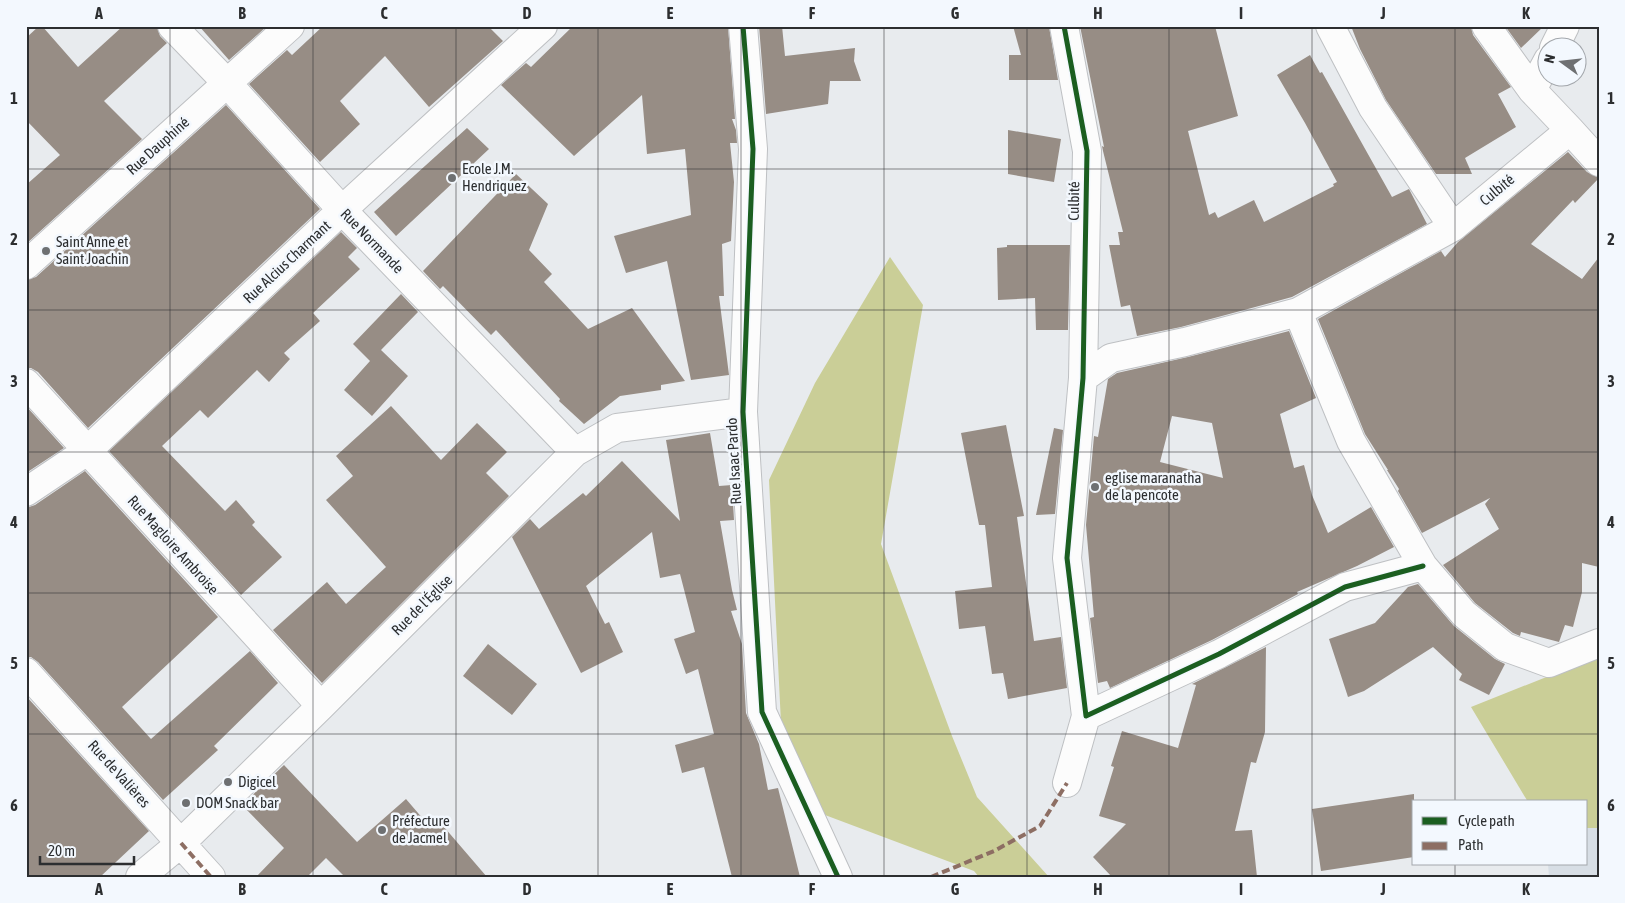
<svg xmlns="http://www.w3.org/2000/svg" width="1625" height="903" viewBox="0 0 1625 903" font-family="'Asap Condensed',sans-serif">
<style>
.built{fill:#d7dee5}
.forest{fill:#cace97}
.building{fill:#978d85;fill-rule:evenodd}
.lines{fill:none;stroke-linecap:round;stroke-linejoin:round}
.street-casing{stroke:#bec0c3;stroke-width:30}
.street{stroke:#fcfcfc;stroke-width:28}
.quiet{stroke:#8d6e63;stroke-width:4;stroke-dasharray:8 4;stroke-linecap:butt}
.cycleway-casing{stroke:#f3f8fe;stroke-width:8}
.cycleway{stroke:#1b5e20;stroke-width:5}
.grid{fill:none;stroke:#2c2e30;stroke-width:1;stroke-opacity:0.55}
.poi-dot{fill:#6e7072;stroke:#f3f8fe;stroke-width:2}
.labels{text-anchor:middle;stroke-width:5;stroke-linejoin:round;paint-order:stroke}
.street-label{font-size:15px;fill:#2c2e30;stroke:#f3f8fe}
.poi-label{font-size:15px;fill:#2c2e30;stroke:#f3f8fe;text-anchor:start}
.neatline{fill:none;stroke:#2c2e30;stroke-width:2}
.grid-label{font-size:16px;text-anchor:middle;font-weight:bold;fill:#2c2e30}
</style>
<rect width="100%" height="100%" fill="#e8ebee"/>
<path class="built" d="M1586,828H1599V877H1549L1548,864H1586Z"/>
<path class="forest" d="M890,257L923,305L881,544L952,736L977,797L1049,877H979L974,871L825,815L781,723L769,480L815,383Z
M1599,656V828H1586V802H1528L1471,707Z"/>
<path class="building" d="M39,26H42L78,67L123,26H157L160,36L167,43L104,101L142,139L26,244V185L60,155L26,120V38Z
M199,26H265L266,27L229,60Z
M323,26H488L503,41L429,107L385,56L340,101L360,124L320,162L249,84L287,50L292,55Z
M573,26H728L735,119H732L736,130L737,143H730L734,182L731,241L722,244L724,296H719L729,375L691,380L667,261L626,273L614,236L691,215L685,149L647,154L642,95L574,156L501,85L526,63L531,67Z
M759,26H782L785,56L855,48L854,61L861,81H830L828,104L766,114Z
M1013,26H1049L1058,80H1009V55H1021Z
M1080,26H1215L1238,116L1188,131L1209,215L1215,212L1218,218L1254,200L1264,222L1334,186L1333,184L1337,182L1305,123L1277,75L1310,55L1320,73L1322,72L1392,197L1409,189L1427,224L1292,297L1181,327L1137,336L1130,305L1121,307L1109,245H1120L1118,232H1123L1103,151L1102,146L1104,147Z
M1351,26H1471L1473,35L1511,87L1498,94L1516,127L1465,158L1472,174H1436L1386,100L1360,49Z
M1505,26H1544L1521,48Z
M226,105L320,209L88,428L38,372L31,368H26V280L36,277Z
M467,128L489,149L396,236L374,212Z
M1008,130L1061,139L1054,182L1008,174Z
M1568,152L1587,172L1599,178L1575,203L1573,200L1531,244L1582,279L1599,257V567L1582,563V592L1573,627L1565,625L1559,642L1521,632L1520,636L1513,633L1475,603L1443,565L1499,529L1485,504L1490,498L1422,533L1398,491L1399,489L1387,470H1388L1365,434L1318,319L1441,251L1445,257L1458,242Z
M516,174L548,204L529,250L552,274L544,282L588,329L632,308L685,381L661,385V390L620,396L584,424L559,401L560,399L496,330L491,335L443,286L440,289L423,271Z
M341,232L357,248L348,257L360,269L313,313L320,321L284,353L290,359L269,382L257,370L208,418L200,410L162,446L225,511L236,500L255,522L252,525L282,557L241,595L109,451Z
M1007,245H1070L1068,330H1036L1035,298L998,300L997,248L1007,247Z
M401,294L418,312L381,350L408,376L372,416L344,390L370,361L353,344Z
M1289,331L1316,398L1280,414L1294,468L1304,465L1312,495L1328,533L1371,507L1394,547L1357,566L1297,592L1298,594L1212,640L1110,688L1107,681L1098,683L1090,618L1094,617L1086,525L1094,436L1098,437L1108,379L1117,373L1188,357ZM1172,416L1212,423L1223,478L1160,462Z
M26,406L64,448L26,473Z
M391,406L441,460L477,423L507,452L486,473L509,496L322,683L273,630L327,582L346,604L386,567L326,500L353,476L336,456Z
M1006,425L1024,516L1017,517L1034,641L1061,637L1067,688L1008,699L1003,673L992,674L985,626L959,629L955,591L992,587L985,525H979L961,433Z
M1054,428L1063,430L1055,514L1036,515Z
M710,433L719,486L732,485L734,520L720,521L732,590L737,610L731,611L742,644L746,713L759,744L768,790L778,788L800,877H732L704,767L682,773L675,745L714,734L698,669L686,674L674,639L695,632L680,574L660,578L652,532L586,586L605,624L609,622L623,652L581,673L512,537L530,519L539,529L583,493L586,496L622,461L680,521L666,440Z
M85,471L218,617L122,707L151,739L250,651L278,683L214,746L218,750L163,800L38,662L31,657H26V508L35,505Z
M1418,584L1454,626L1495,659L1505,664L1489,695L1459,680L1462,674L1433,647L1364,691L1348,697L1329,639L1375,623L1408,587Z
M488,644L537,684L512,715L463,676Z
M1266,647L1265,732L1256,763L1251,762L1235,831L1252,830L1257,877H1112L1093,857L1126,824L1099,816L1114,767L1111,766L1122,731L1178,748L1196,685L1192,684Z
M26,696L149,831L100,877H26Z
M284,765L357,842L406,799L430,827L438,820L487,877H345L326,858L307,877H256L284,848L242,805Z
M1414,794V857L1321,871L1312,809Z"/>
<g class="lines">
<defs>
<path id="street" d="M172,26L227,83L342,210L575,452
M743,26L753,149L743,412L762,712L838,877
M1064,26L1087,151L1083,378L1067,558L1086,716L1219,654L1345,587L1423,566
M1330,26L1373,108L1453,227
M1486,26L1532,90L1570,130L1599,162
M1554,48L1565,26
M1532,90L1548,60
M26,265L290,26
M1298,312L1351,441L1423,566L1464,614L1505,647L1549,663L1599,643
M1083,378L1111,358L1185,342L1298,312L1453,227L1570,130
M26,383L321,706
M26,492L87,451L342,210L543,26
M26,672L211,877
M1067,783L1086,716
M140,877L181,843L321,706L575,452L617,428L743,412"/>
</defs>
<use href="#street" class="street-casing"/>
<use href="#street" class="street"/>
<path class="quiet" d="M181,843L211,877
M931,877L994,851L1040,826L1067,783"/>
<defs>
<path id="cycleway" d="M743,26L753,149L743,412L762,712L838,877
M1064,26L1087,151L1083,378L1067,558L1086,716L1219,654L1345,587L1423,566"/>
</defs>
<use href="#cycleway" class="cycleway-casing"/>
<use href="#cycleway" class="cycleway"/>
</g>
<path class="grid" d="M170,26V877M313,26V877M456,26V877M598,26V877M741,26V877M884,26V877M1027,26V877M1169,26V877M1312,26V877M1455,26V802M26,169H1599M26,310H1599M26,452H1599M26,593H1599M26,734H1599M1455,864V877"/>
<g class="poi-dot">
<circle cx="452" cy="178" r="5"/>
<circle cx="46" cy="251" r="5"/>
<circle cx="1095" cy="487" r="5"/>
<circle cx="228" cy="782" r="5"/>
<circle cx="186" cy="803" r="5"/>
<circle cx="382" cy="830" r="5"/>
</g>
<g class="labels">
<g class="street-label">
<text transform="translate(158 146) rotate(-42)" y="5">Rue Dauphiné</text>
<text transform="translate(1497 190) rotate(-40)" y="5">Culbité</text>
<text transform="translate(1074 201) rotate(-89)" y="5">Culbité</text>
<text transform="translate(372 241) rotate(46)" y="5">Rue Normande</text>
<text transform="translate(287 262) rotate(-43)" y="5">Rue Alcius Charmant</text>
<text transform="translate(734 461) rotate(-93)" y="5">Rue Isaac Pardo</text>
<text transform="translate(173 545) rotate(48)" y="5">Rue Magloire Ambroise</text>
<text transform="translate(422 605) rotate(-45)" y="5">Rue de l'Église</text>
<text transform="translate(119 774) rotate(48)" y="5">Rue de Valières</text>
</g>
<g class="poi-label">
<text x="462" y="174">Ecole J.M.<tspan x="462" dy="17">Hendriquez</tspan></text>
<text x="56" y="247">Saint Anne et<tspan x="56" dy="17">Saint Joachin</tspan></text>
<text x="1105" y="483">eglise maranatha<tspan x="1105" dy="17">de la pencote</tspan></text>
<text x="238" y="787">Digicel</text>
<text x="196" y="808">DOM Snack bar</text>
<text x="392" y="826">Préfecture<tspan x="392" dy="17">de Jacmel</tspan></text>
</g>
</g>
<rect width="1625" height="903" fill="none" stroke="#f3f8fe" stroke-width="55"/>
<rect x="1412" y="800" width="175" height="65" fill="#f3f8fe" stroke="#a3a7ac"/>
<rect x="1422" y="817" width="25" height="8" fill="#1b5e20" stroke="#a3a7ac"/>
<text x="1458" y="826" font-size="15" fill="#2c2e30">Cycle path</text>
<rect x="1422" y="842" width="25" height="8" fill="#8d6e63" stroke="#a3a7ac"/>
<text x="1458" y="850" font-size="15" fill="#2c2e30">Path</text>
<g transform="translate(1562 62) rotate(285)"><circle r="24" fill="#f3f8fe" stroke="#a3a7ac"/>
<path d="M0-4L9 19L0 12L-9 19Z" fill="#6e7072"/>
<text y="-8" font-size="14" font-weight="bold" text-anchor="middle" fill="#2c2e30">N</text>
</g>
<path d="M40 856v8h94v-8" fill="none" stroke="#2c2e30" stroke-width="2.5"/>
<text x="48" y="856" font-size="15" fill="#2c2e30" stroke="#f3f8fe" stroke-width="4" paint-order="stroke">20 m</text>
<rect x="28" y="28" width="1570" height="848" class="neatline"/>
<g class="grid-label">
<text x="99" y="19">A</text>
<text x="242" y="19">B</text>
<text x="384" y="19">C</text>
<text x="527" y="19">D</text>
<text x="670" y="19">E</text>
<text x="812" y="19">F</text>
<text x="955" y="19">G</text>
<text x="1098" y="19">H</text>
<text x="1241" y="19">I</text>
<text x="1383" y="19">J</text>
<text x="1526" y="19">K</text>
<text x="14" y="104">1</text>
<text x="1611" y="104">1</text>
<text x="14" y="245">2</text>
<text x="1611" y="245">2</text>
<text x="14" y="387">3</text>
<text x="1611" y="387">3</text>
<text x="14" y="528">4</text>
<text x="1611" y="528">4</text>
<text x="14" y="669">5</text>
<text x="1611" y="669">5</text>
<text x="14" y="811">6</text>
<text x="1611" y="811">6</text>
<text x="99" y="895">A</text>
<text x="242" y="895">B</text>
<text x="384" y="895">C</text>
<text x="527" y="895">D</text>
<text x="670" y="895">E</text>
<text x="812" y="895">F</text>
<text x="955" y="895">G</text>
<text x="1098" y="895">H</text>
<text x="1241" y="895">I</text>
<text x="1383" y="895">J</text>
<text x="1526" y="895">K</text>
</g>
</svg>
